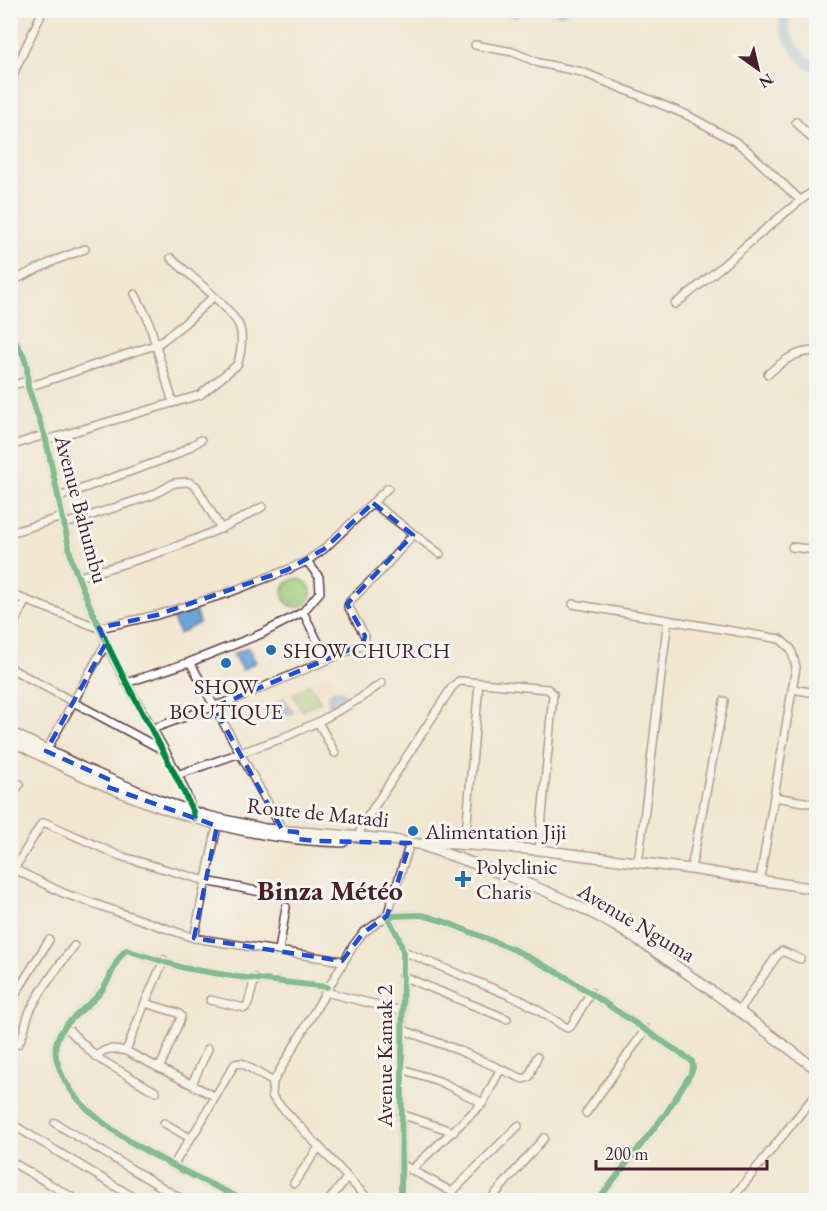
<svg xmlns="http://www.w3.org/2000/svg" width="827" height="1211" viewBox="0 0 827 1211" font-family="'EB Garamond',serif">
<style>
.built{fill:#f7d1c8}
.green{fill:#9cca78;stroke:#737452;stroke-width:1.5}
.water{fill:#6ca6dc;stroke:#5b6284;stroke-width:1.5}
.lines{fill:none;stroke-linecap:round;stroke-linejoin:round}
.river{stroke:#6ca6dc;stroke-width:10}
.minor-casing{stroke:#633d44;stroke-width:10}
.major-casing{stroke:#633d44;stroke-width:12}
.minor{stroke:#fff;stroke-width:7}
.major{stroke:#fff;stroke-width:9}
.cycleway-casing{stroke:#f6f6f2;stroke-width:10}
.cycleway{stroke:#00873e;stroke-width:6}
.marked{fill:none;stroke:#1d4ed8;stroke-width:4.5;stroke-dasharray:12 8;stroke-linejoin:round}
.poi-dot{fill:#1f6fb2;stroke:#f6f6f2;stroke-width:2}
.labels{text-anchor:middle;stroke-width:6;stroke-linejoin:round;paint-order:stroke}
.street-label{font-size:22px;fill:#4a1f2b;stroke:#f6f6f2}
.poi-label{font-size:22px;fill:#4a1f2b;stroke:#f6f6f2;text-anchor:start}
.district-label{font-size:28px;font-weight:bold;fill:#4a1f2b;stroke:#f6f6f2}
</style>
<rect width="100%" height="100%" fill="#f6f6f2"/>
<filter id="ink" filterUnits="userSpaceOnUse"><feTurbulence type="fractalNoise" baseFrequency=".0167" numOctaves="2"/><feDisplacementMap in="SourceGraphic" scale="12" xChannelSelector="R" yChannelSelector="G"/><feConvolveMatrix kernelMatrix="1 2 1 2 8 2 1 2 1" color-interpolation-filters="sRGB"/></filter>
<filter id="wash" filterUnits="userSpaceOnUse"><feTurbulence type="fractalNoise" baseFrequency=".008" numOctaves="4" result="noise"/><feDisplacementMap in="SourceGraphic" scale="24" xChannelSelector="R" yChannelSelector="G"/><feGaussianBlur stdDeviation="1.35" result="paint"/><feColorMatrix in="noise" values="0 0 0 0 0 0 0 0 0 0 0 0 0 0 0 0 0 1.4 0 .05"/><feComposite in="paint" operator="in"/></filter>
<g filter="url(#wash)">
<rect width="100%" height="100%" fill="#f1e7d1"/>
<path class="built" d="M329,671L338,685L327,691L325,689L318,693L312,682Z"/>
<path class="green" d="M283 593a14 14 0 1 1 28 0a14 14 0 1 1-28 0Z
M309,684L321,701L302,711L293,695Z"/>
<path class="water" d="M194,607L199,623L179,634L171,614Z
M248,648L256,662L242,670L233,654Z
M328 699a9 9 0 1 1 18 0a9 9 0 1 1-18 0Z
M284,698L293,713L278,720L270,707Z"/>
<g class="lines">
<path class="river" d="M504,10L515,13L517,10
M558,10H563
M783,10C787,18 783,23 785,30C788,41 805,65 816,67"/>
</g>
</g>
<g filter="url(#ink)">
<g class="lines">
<defs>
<path id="minor" d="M475,45L513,52L539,63L582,72L687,115L736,142L748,151L800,200
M10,88L15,70L40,17L42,10
M796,122L816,143
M10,282L56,260L85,249
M135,294L148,319L173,403
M675,304C724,268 767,224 816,189
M10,333L23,354L27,366L28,387L46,440L72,561C89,607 109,652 133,695C153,731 183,776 193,814
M768,374C783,361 795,351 816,351
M10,386L27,381
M28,387L158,344L185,323L213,297
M46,440L200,395L237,365C241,355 243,338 240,328C235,311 186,272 171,258
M10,446L44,435
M59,497L176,455L201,440
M373,503L440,554
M65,524L153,495L174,483L188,482L196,486L221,529
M10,533L62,517
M792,547L816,550
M78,577C142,559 204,541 262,507
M10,594L99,628L157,615L225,594L287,570L307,561L324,549L388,488
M573,604L780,639L791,649L796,667L760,879
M303,612L327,660
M10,631L26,600
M190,662L283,831
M10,668L161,749
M126,683L190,662L261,634L303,612L320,592L319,577L307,561
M792,689L816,693
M318,722L335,753
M152,729L245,695L360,646L365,641V636L348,606L350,601L380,572L413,535
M46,751L106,643
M177,775L280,739L318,722L359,699L382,683
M10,797L20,784
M775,797L816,804
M358,837L363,824L452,687L459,681L548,689L553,694L539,850
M465,845L479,683
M638,862C650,781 657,701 668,620
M14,869L63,893L194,938L342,961
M691,869L724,701
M10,876L42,823H46L120,856L206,881L266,893
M10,899V904
M194,938L217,826
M279,951L286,907
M403,951L523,1001L567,1028L571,1026L591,992
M815,966L816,967
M402,976L507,1019
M325,992L402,1011
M210,1000L245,1008L248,1004L255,978
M10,1003L49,940
M145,1003L164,960
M739,1011L776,957L782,951L800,959
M66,1027L96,1057C105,1047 113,1048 126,1051L214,1096
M403,1030L458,1050L523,1079L529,1077L537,1057
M10,1044H18C25,1035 25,1020 31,1009C42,987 59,966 74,946
M126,1051L145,1003L178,1013L181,1016L180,1020L160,1067
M96,1057L156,1092
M402,1069L439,1081L483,1103
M192,1084L208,1049
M586,1113L646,1029
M401,1114L454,1132
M10,1123L138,1200
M55,1123L183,1200
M164,1123L190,1138
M10,1161L77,1200
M401,1164L452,1192L457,1200
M173,1166C179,1156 184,1147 191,1138C207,1114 219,1088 235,1064L242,1063L273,1082
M411,1170L483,1103L500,1070
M294,1183L319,1147
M452,1192L518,1126
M244,1200C190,1174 77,1127 59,1067C56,1059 54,1048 57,1040C64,1021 87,1008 100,993C111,980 114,960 126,950L184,968L238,977L327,987
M329,1200L347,1178
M369,1200L275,1100L272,1096L273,1082L353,946L363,933L387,916L410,843
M401,1200L403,951L398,936L387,916L422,915L443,921L515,950L566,977L692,1061L693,1068L690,1075L666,1113L598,1200
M490,1200L544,1138
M731,1200L816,1094"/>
<path id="major" d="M10,732L83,768L158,800L207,816L265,829L387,839L418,844L442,843L539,850L691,869L816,889
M10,740C118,796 220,839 343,842
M423,846C491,869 559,892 620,929C688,971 752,1021 816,1069"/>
</defs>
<use href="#minor" class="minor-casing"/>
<use href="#major" class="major-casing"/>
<use href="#minor" class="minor"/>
<use href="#major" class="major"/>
<defs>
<path id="cycleway" d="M10,333L23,354L27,366L28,387L46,440L72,561C87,602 105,641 125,680C148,724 173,767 193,812L194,819
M244,1200C190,1174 77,1127 59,1067C56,1059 54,1048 57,1040C64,1021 87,1008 100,993C111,980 114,960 126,950L184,968L238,977L327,987
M401,1200L403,951L398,936L387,916L422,915L443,921L515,950L566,977L692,1061L693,1068L690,1075L666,1113L598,1200"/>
</defs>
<use href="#cycleway" class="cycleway-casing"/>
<use href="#cycleway" class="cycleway"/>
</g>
</g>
<path d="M0 0H827V1211H0ZM373,503L413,535L347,604L365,636L363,644L214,707L283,831L297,832L296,839L318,841L410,843L387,916L363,933L342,961L194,938L217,826L105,786L108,779L46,751L106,643L99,628L157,615L287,570L324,549Z" fill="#f1e7d1" fill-opacity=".55" fill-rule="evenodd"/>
<path class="marked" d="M373,503L413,535L347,604L365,636L363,644L214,707L283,831L297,832L296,839L318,841L410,843L387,916L363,933L342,961L194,938L217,826L105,786L108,779L46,751L106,643L99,628L157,615L287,570L324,549Z"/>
<g class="poi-dot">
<circle cx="271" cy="650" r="6"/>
<circle cx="226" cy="663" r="6"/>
<circle cx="413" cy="831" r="6"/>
<path d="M460 870h6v6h6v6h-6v6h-6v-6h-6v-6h6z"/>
</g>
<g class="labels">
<g class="street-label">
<text transform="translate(82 509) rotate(75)" y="8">Avenue Bahumbu</text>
<text transform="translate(318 812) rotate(6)" y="8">Route de Matadi</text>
<text transform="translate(637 922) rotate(31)" y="8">Avenue Nguma</text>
<text transform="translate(384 1056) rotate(-90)" y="8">Avenue Kamak 2</text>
</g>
<g class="poi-label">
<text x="283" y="658">SHOW CHURCH</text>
<text x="226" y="694" text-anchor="middle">SHOW<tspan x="226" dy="25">BOUTIQUE</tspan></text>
<text x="425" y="839">Alimentation Jiji</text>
<text x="476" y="874">Polyclinic<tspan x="476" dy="25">Charis</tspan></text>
</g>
<g class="district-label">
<text x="330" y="900">Binza Météo</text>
</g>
</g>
<rect width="827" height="1211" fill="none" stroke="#f6f6f2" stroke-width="36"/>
<g transform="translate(758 69) rotate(146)" stroke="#f6f6f2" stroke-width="4.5" paint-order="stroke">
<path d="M0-4.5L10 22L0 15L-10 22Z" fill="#4a1f2b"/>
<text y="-9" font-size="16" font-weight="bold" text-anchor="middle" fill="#4a1f2b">N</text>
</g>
<path d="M596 1160v9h171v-9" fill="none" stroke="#4a1f2b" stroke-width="3"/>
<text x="605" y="1160" font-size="18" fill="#4a1f2b" stroke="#f6f6f2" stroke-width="4.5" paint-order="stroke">200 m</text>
</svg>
